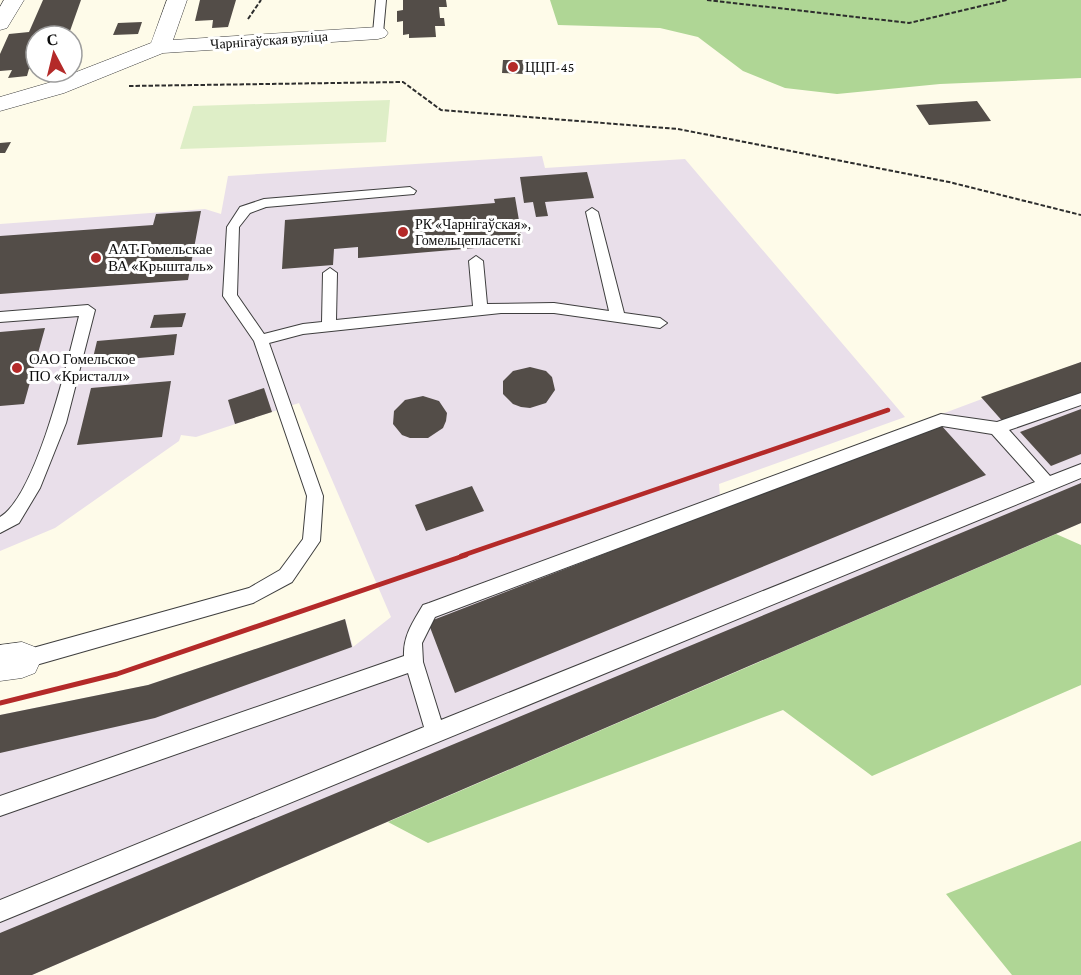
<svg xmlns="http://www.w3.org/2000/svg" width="1081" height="975" viewBox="0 0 1081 975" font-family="'Crimson Pro',serif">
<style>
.industrial{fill:#e9dfea}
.forest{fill:#afd695}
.pitch{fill:#deeec7}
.building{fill:#534d48}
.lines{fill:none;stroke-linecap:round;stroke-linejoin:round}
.lane-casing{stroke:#3e3e3e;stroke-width:2}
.street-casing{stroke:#3e3e3e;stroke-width:1}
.path{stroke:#2d2d2d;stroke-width:2;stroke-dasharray:4.5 2;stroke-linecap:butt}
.lane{fill:#fff;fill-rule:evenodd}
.street{fill:#fff;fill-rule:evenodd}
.rail-far1{stroke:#b42a29;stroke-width:4.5}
.rail{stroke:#b42a29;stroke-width:5}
.poi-dot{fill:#b42a29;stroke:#fff;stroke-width:2}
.labels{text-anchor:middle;stroke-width:6;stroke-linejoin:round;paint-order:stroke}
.far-street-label{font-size:14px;fill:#0b0b0b;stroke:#fff}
.far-poi-label{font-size:14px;fill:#0b0b0b;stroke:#fff;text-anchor:start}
.poi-label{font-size:15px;fill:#0b0b0b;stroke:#fff;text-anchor:start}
</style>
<rect width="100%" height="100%" fill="#fefbe9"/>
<path class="industrial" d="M542,156L545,168L685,159L905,417L719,484L720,497L1081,362V523L32,975H0V715L148,685L345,619L353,647L391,617L299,403L196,437L181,435L179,441L55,528L0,551V224L205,209L221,214L228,176Z"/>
<path class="forest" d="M550,0H1081V78L940,84L837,94L785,88L743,71L698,37L660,28L558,25Z
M1056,534L1081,545V685L872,776L783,710L428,843L388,822Z
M1081,841V975H1012L946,894Z"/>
<path class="pitch" d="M390,100L386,142L180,149L193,106Z"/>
<path class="building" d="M43,0H81L70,31L36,36L35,69H29L27,76L8,78L12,70L0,71V54L9,34L29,32Z
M200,0H236L228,27L212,28L213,20L195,21Z
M403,0H446L447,7H439L440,18H444L445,26H435L436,37L409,38V34L403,35V21L397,22V11L403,10Z
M142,22L138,34L113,35L118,23Z
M503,60H523L524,74L502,73Z
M977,101L991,121L929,125L916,105Z
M11,142L5,153H0V143Z
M587,172L594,198L545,202L548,216L536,217L533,202L524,203L520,177Z
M515,197L523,244L358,258V247L334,249L333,265L282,269L285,220L495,203L494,199Z
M201,211L188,280L0,294V236L153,225L156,214Z
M186,313L182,327L150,328L154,315Z
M45,328L24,404L0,406V332Z
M177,334L174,355L92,362L97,341Z
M1081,362V396L1005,424L981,397Z
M530,367L546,371L552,377L555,390L546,403L530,408L521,407L513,404L503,394V381L513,371Z
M171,381L162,437L77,445L91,388Z
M264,388L272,412L235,424L228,400Z
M423,396L439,401L447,413L446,421L443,428L428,438H410L402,435L393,424L394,411L405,400Z
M1081,409V454L1051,466L1020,432Z
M940,424L986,475L455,693L428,622Z
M1081,483V523L32,975H0V933Z
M472,486L484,511L426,531L415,505Z
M345,619L352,647L155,718L0,753V715L148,685Z"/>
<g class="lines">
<defs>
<path id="lane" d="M376,0H386L383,33L378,36L373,33Z
M410,187L416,191L414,194L266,207L250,213L239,227L237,295L264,334L303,324L322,322L323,273L330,268L337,273L336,320L473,306L469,261L476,256L483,261L487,304L554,303L609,311L586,212L592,208L598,212L624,313L660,318L667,323L660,328L554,313H501L303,334L269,343L323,496L320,541L292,582L253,603L22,669L15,666L13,660L15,654L22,651L249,588L280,570L303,539L307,496L254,341L223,296L227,227L240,207L264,199Z
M88,305L95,310L66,423L40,488L19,523L0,533V517C37,495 68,359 79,316L0,322V312Z
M1081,393V405L1009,430L1050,476L1081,464V478L0,922V900L424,727L408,673L0,816V796L404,656C403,636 413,622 423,605L429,603L941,414L997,422ZM942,426L992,434L1035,482L441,720L423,662L422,643L435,617Z"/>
<path id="street" d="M4,0H24L7,28L0,30V7Z
M167,0H187L173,40L378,27L385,29L388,33L385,37L378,39L163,53L64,93L0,111V97L48,83L151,43Z
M22,642L35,647L41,660L35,673L22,678L0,681V645Z"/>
</defs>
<use href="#lane" class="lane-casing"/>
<use href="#street" class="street-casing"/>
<path class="path" d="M707,0L909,23L1007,0
M248,19L261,0
M129,86L403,82L441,110L678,129L949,182L1081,215"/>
<use href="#lane" class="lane"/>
<use href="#street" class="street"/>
<path class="rail-far1" d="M461,556L888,410"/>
<path class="rail" d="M0,703L117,674L466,555"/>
</g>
<g class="poi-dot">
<circle cx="513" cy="67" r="6"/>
<circle cx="403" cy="232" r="6"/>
<circle cx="96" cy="258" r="6"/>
<circle cx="17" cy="368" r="6"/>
</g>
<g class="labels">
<g class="far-street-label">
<text transform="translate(269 40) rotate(-4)" y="5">Чарнігаўская вуліца</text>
</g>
<g class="far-poi-label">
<text x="525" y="72">ЦЦП-45</text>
<text x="415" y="229">РК «Чарнігаўская»,<tspan x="415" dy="16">Гомельцепласеткі</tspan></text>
</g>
<g class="poi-label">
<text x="108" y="254">ААТ Гомельскае<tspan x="108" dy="17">ВА «Крышталь»</tspan></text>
<text x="29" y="364">ОАО Гомельское<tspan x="29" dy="17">ПО «Кристалл»</tspan></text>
</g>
</g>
<g transform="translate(54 54) rotate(353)"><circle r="28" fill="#ffffff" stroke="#9d9d9d" stroke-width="1.5"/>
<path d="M0-4.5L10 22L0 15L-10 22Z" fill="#b42a29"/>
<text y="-9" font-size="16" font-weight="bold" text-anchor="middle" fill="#0b0b0b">С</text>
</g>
</svg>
